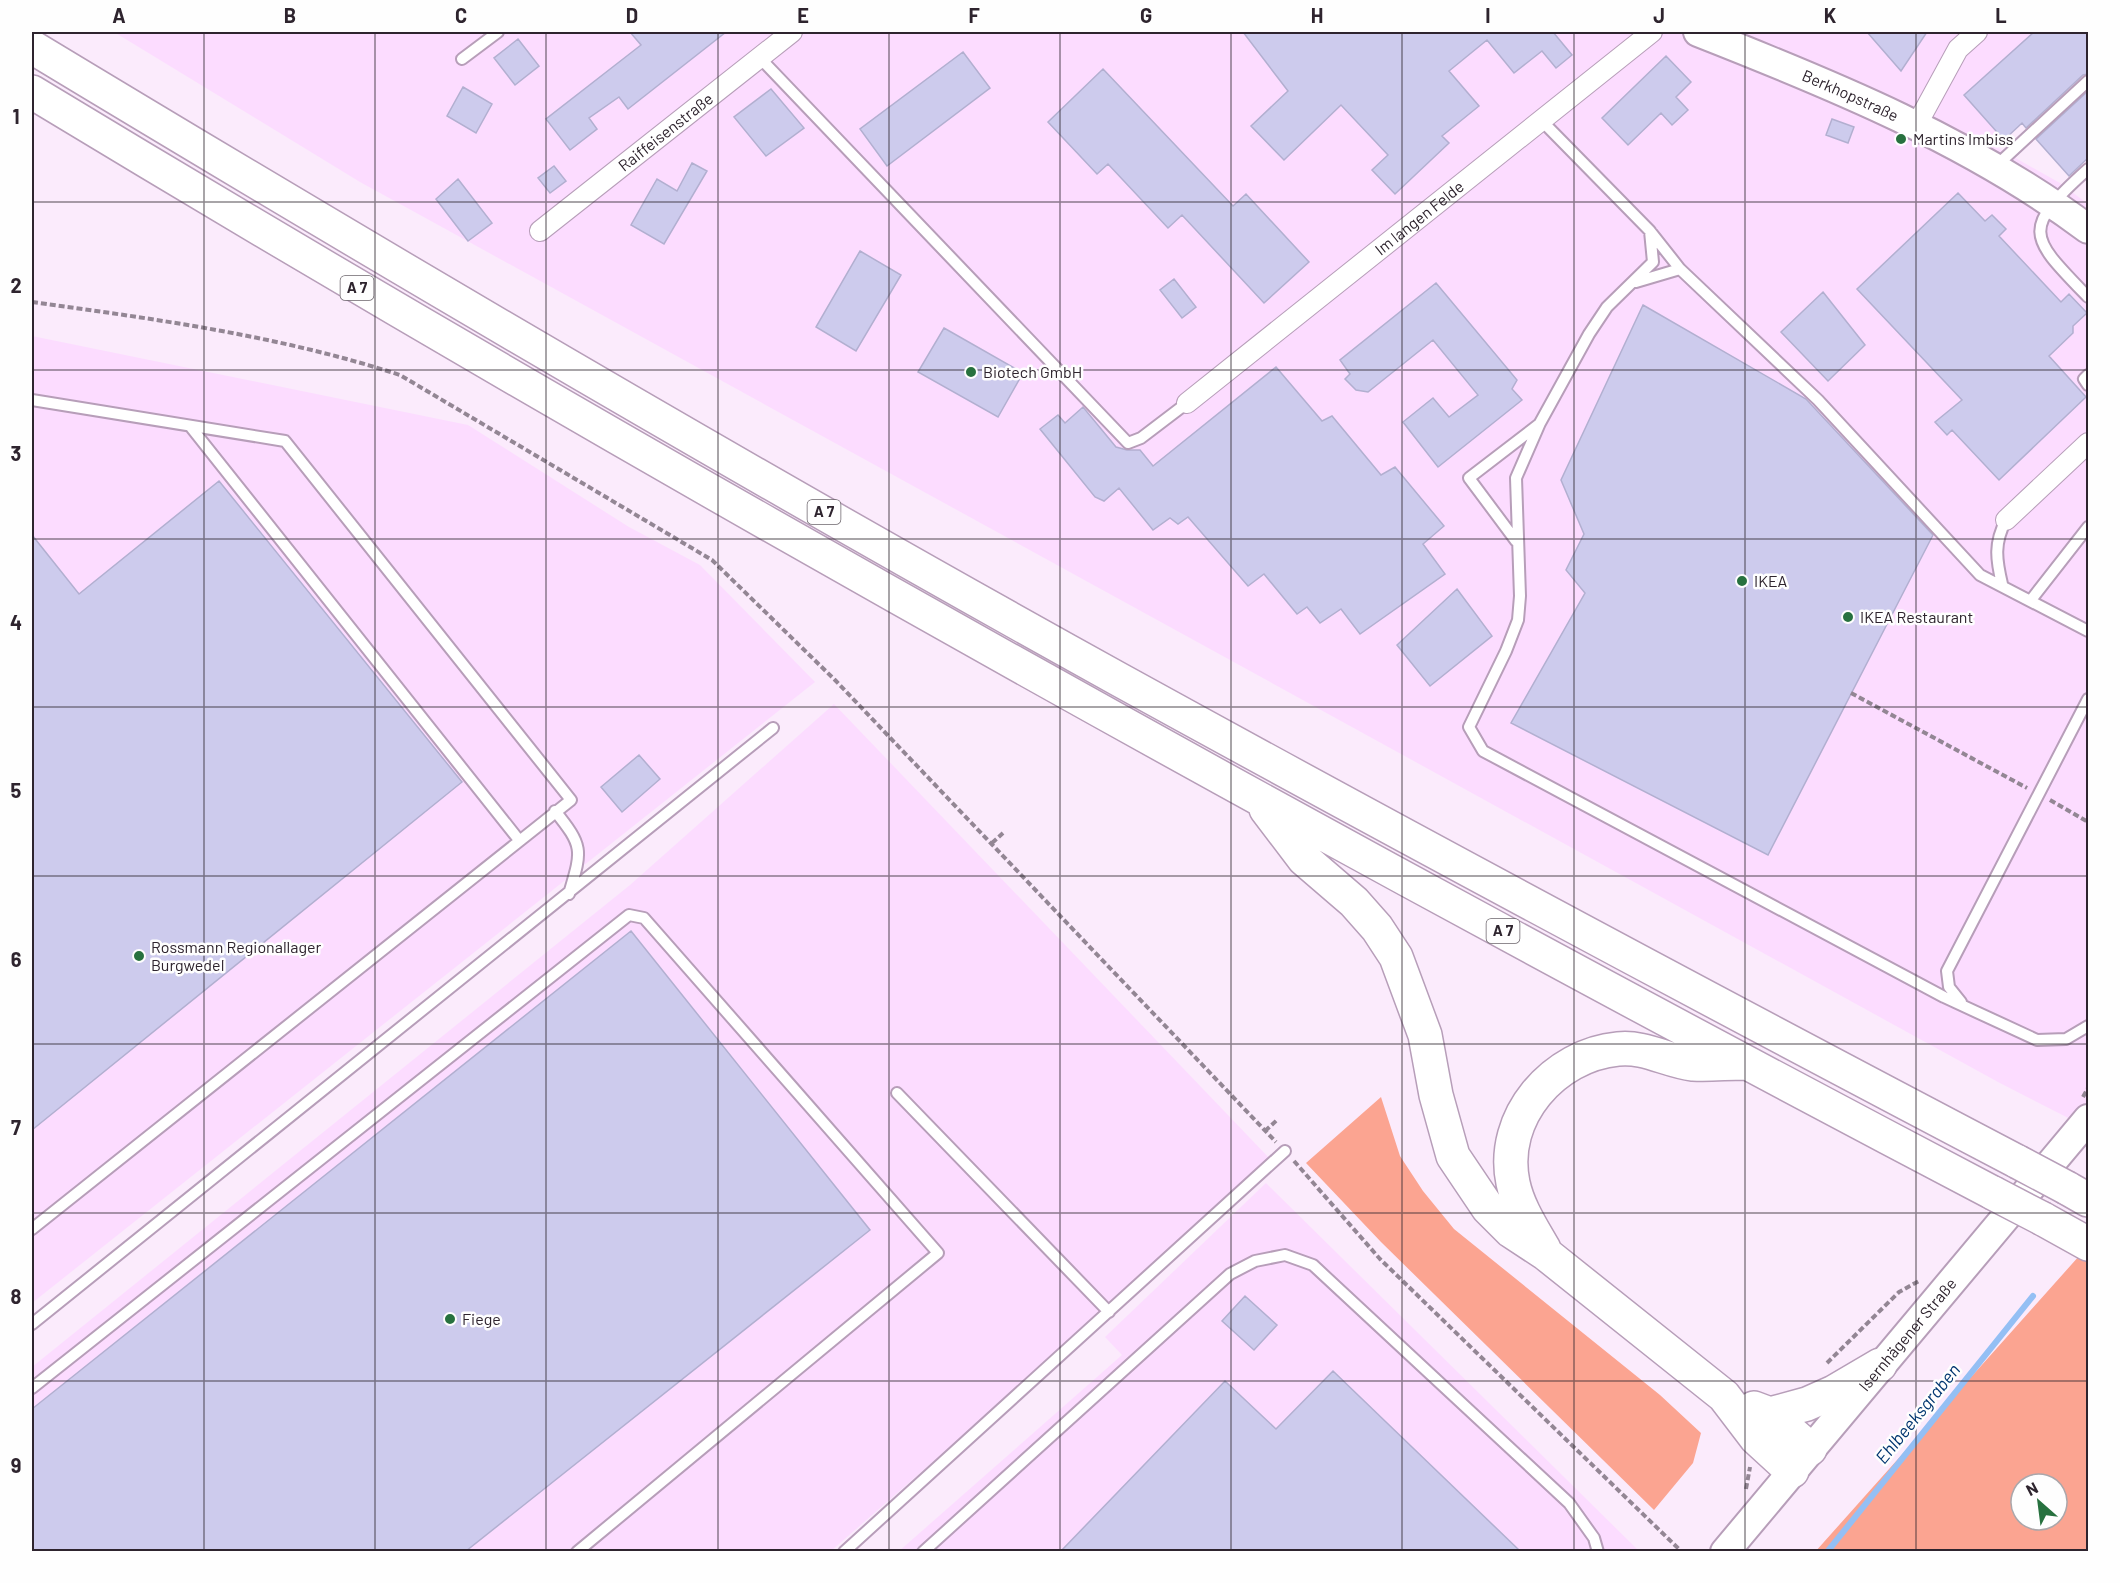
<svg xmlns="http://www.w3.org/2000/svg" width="2120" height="1583" viewBox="0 0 2120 1583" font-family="Barlow,sans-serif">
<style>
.built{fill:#fcdcff}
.green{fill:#fba491;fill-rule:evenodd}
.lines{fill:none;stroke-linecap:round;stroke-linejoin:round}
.stream{stroke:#94bff4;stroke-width:6}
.building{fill:#cdcbed;stroke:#b2afd0;stroke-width:1.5}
.service-casing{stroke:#b79eb9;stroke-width:14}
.minor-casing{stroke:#b79eb9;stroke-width:22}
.secondary-casing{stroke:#b79eb9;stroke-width:32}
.motorway-casing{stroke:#b79eb9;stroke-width:36}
.path{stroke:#938694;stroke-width:4;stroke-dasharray:6 3;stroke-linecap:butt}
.service{stroke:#fff;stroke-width:10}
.minor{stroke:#fff;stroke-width:20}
.secondary{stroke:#fff;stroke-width:28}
.motorway{stroke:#fff;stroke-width:33}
.motorway-bridge-casing{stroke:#b79eb9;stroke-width:36;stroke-linecap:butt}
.motorway-bridge{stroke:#fff;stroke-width:33}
.grid{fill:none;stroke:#2e242e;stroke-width:1.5;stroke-opacity:0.55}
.poi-dot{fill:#27713f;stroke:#fefefe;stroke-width:2}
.labels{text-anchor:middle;stroke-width:5;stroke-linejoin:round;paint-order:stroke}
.shield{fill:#fefefe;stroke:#6c656c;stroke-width:1.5}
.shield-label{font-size:15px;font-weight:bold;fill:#2e242e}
.street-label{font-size:16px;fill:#2e242e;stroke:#fefefe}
.poi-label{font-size:16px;fill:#2e242e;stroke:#fefefe;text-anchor:start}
.water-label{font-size:18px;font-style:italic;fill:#003670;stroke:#fefefe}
.neatline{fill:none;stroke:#2e242e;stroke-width:2}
.grid-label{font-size:20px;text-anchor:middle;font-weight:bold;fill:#2e242e}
</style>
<rect width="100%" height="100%" fill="#fbebfc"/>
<path class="built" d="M114,32H2088V63L1996,147L2060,183L2088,204V1128L1998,1082L360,182Z
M32,336L468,425L629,527L700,565L815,682L32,1303Z
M834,704L1274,1163L831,1551L32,1552V1367L630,885Z
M1266,1183L1639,1551L898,1552L1122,1355L1105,1337Z"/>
<path class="green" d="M1381,1097L1400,1156L1423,1191L1454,1229L1660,1395L1701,1433L1693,1463L1654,1510L1381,1242L1306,1163Z
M2088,1246V1551L1815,1552ZM2021,1484H2057V1520H2021Z"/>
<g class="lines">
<path class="stream" d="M1827,1552L2033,1296"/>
</g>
<path class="building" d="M630,32H726L628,109L619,97L589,118L597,129L570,150L546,119L641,45Z
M1243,32H1553L1572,55L1556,68L1542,51L1514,73L1487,40L1449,71L1479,106L1442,136L1449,143L1395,194L1372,170L1388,155L1341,105L1284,160L1251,126L1288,91Z
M1867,32H1927L1901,71Z
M2034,32H2088V74L2083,75L2026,128L2022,123L2004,140L1964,95Z
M518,39L539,66L515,85L494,58Z
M963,52L990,88L887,166L860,129Z
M1666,56L1691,82L1676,97L1688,110L1672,125L1661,113L1628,145L1602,118Z
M1103,69L1233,206L1246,194L1309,262L1264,303L1182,215L1168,228L1108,164L1097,174L1048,122Z
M463,87L492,104L476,133L447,116Z
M771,89L804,128L766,156L734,117Z
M2088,91V158L2069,176L2036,139Z
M1832,119L1854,127L1848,143L1826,135Z
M692,163L707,171L664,244L631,225L657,179L677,191Z
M554,166L566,181L550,193L538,178Z
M458,179L492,223L468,241L436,199Z
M1958,193L1985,221L1992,215L2006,229L1999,236L2061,302L2069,294L2087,313L2073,326V333L2049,356L2086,397L1999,480L1952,430L1947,435L1935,422L1962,400L1857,289Z
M860,251L901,275L856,351L816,327Z
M1174,279L1196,307L1182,318L1160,290Z
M1436,283L1517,380L1512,389L1522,400L1438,467L1403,422L1433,398L1449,417L1478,395L1433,340L1368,392L1356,390L1345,379L1350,374L1340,360Z
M1823,292L1865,345L1828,381L1781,332Z
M1643,305L1806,399L1933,535L1768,855L1511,723L1585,593L1566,570L1584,534L1561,480Z
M944,328L1023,373L998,417L918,372Z
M1276,367L1322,421L1332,416L1381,475L1395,467L1444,526L1423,544L1445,574L1360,634L1341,609L1320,623L1307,607L1297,614L1264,574L1248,586L1188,517L1178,524L1170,518L1153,530L1119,488L1104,501L1095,497L1040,429L1058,415L1065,423L1083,407L1116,447L1127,450H1140L1153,466Z
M219,481L462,782L32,1130V535L79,594Z
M1457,589L1492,636L1430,686L1397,645Z
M639,755L660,779L622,812L601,787Z
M631,931L870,1230L466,1551H32V1409Z
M1245,1296L1277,1325L1254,1350L1222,1321Z
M1333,1371L1520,1551H1061L1225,1381L1276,1429Z"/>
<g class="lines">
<defs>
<path id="service" d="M759,57L1128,443L1141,438L1187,403
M462,59L498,32
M1541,120L1650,231L1680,269L1818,400L1980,575L2088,631
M1996,166L2088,81
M2088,169C2020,230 2029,236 2088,297
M1650,231L1653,262L1607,307L1589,334L1540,423L1516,478L1520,596L1518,620L1506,651L1469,727L1483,751L1944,997L2037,1040L2066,1039L2088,1026
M1636,282L1680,269
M2088,375L2084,379L2088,385
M32,400L285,441L571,800L32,1229
M190,426L519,840
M1516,541L1469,478L1538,425
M2002,584C1996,559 1994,543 2006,520
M2031,600L2088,527
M555,811C584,847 582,850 569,894
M1961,1002L1949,987L1947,971L2088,699
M897,1093L1109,1312
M32,1324L773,728
M32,1388L629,915L644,918L938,1253L577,1552
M844,1552L1285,1151
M923,1552L1230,1274L1255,1261L1285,1255L1313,1265L1569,1503L1594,1538L1598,1552"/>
<g id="minor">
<path d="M1916,126L1958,49L1977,32"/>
<path id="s1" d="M540,231L792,32"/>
<path id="s2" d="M1187,403L1652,32"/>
<path d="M2006,520L2088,443"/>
</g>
<g id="secondary">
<path id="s3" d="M1698,32C1833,85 1972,142 2088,229"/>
<path id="s4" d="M1725,1552L2088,1119"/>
</g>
<path id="motorway" d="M32,47C391,264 753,477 1120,680C1418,844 1717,1004 2018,1162
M32,92C673,480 1329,844 1993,1193
M1266,809L1304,859L1354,902L1377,928L1396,957L1425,1035L1436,1095L1453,1156L1488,1208L1511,1231L1546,1254L1724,1396L1756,1438L1792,1471
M2067,1188L2088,1200
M2043,1219L2088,1244
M1544,1249C1532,1228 1518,1207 1513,1183C1499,1117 1554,1055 1618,1049C1645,1046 1667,1061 1693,1064C1710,1065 1727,1063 1744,1063
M1754,1408L1770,1414L1810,1449
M1770,1414L1807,1404L1834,1392L1880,1365"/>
</defs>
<use href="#service" class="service-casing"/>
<use href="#minor" class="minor-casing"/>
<use href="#secondary" class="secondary-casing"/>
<use href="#motorway" class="motorway-casing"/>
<path class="path" d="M32,302C155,319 281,336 400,375L712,560L835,680L1276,1142
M1851,693L2027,788
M2050,800L2088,822
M992,843L1003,833
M2083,1097L2088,1088
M1265,1131L1277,1120
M1294,1161L1380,1259L1682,1552
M1827,1363L1899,1292L1919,1281
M1746,1489L1750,1467"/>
<use href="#service" class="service"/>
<use href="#minor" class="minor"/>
<use href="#secondary" class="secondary"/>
<use href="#motorway" class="motorway"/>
<defs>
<path id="motorway-bridge" d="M2018,1162L2067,1188
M1993,1193L2043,1219"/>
</defs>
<use href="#motorway-bridge" class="motorway-bridge-casing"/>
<use href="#motorway-bridge" class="motorway-bridge"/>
</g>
<path class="grid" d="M204,32V1552M375,32V1552M546,32V1552M718,32V1552M889,32V1552M1060,32V1552M1231,32V1552M1402,32V1552M1574,32V1552M1745,32V1552M1916,32V1552M32,202H2088M32,370H2088M32,539H2088M32,707H2088M32,876H2088M32,1044H2088M32,1213H2088M32,1381H2088"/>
<g class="poi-dot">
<circle cx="1901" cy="139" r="6"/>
<circle cx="971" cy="372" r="6"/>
<circle cx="1742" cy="581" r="6"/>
<circle cx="1848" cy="617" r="6"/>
<circle cx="139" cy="956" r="6"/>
<circle cx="450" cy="1319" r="6"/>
</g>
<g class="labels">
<g class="shield">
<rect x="340.5" y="276" width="33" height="24" rx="4.5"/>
<rect x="807.5" y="500" width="33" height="24" rx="4.5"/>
<rect x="1486.5" y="919" width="33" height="24" rx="4.5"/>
</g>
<g class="shield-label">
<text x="357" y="293">A 7</text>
<text x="824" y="517">A 7</text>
<text x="1503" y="936">A 7</text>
</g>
<g class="street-label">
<text dy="6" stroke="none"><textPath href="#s3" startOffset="165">Berkhopstraße</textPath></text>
<text dy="6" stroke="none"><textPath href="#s1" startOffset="160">Raiffeisenstraße</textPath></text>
<text dy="6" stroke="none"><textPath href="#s2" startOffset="297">Im langen Felde</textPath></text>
<text dy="6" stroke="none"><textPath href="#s4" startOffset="284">Isernhägener Straße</textPath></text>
</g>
<g class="poi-label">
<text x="1913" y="145">Martins Imbiss</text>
<text x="983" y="378">Biotech GmbH</text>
<text x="1754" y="587">IKEA</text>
<text x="1860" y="623">IKEA Restaurant</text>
<text x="151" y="953">Rossmann Regionallager<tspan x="151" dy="18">Burgwedel</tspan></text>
<text x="462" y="1325">Fiege</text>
</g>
<g class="water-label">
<text transform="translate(1918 1414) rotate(-51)" y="6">Ehlbeeksgraben</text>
</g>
</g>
<rect width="2120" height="1583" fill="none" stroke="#fefefe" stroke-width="66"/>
<g transform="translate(2039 1502) rotate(332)"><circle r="28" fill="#fefefe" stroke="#aba7ab" stroke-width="1.5"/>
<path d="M0-4.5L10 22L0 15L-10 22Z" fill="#27713f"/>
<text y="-9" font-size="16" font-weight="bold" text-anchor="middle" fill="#2e242e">N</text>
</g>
<rect x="33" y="33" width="2054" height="1517" class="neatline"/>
<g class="grid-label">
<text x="119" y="23">A</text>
<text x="290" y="23">B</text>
<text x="461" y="23">C</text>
<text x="632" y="23">D</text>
<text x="803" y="23">E</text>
<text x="974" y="23">F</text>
<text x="1146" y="23">G</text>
<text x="1317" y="23">H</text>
<text x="1488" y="23">I</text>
<text x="1659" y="23">J</text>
<text x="1830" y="23">K</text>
<text x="2001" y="23">L</text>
<text x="16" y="124">1</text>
<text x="16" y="293">2</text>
<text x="16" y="461">3</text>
<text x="16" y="630">4</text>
<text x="16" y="798">5</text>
<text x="16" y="967">6</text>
<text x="16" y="1135">7</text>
<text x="16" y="1304">8</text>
<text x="16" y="1473">9</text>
</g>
</svg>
